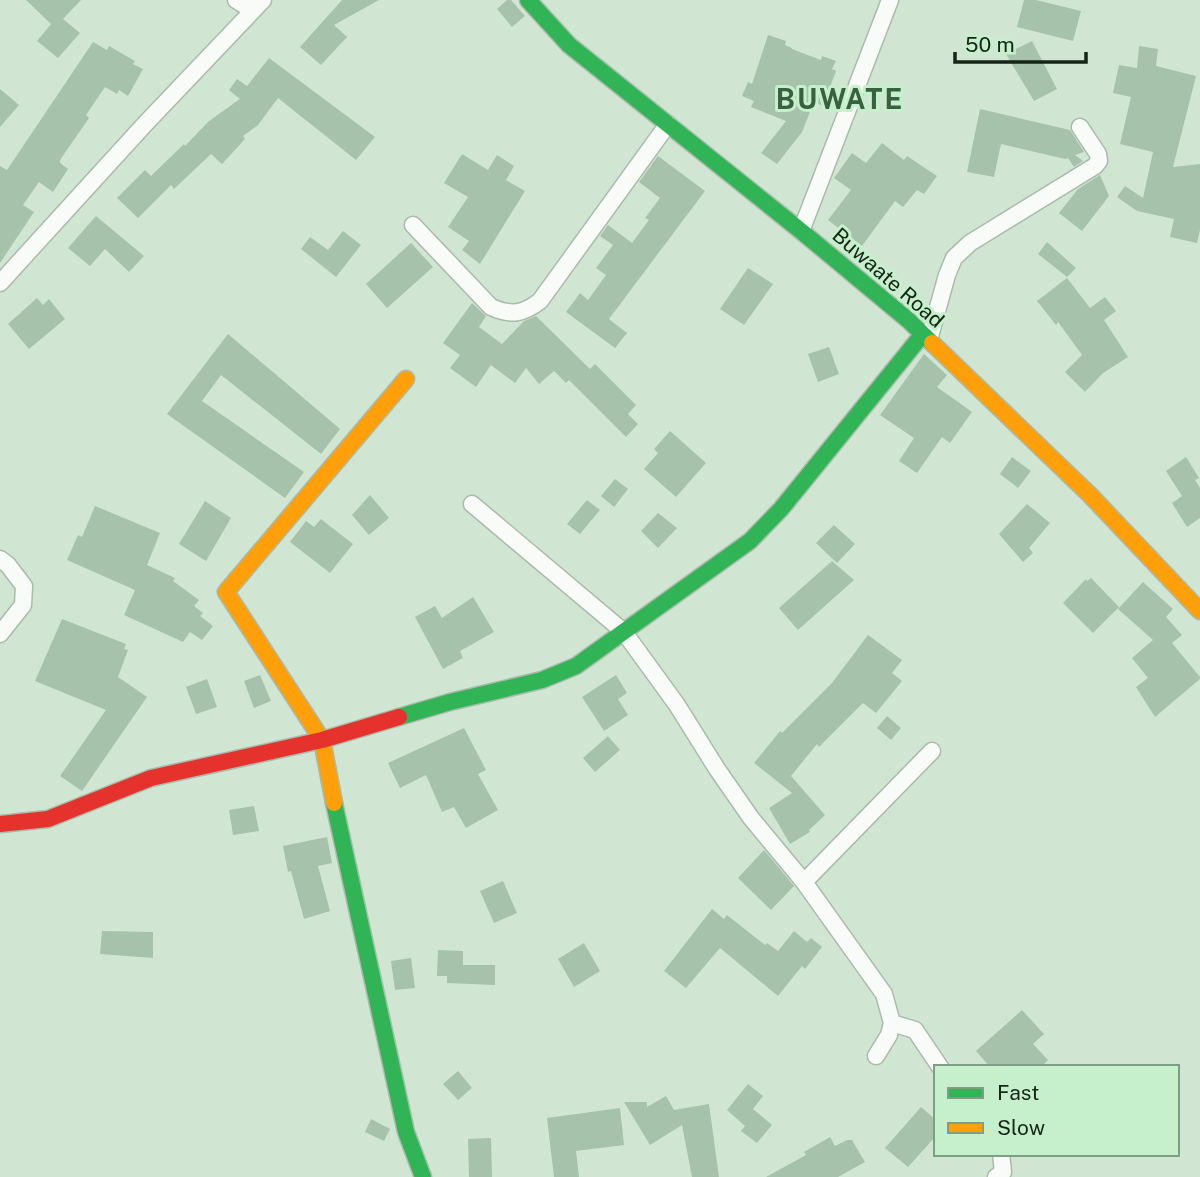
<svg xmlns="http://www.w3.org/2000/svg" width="1200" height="1177" viewBox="0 0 1200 1177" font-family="'Public Sans',sans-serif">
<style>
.building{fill:#a6c2ab}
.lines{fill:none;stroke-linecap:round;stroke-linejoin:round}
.street-casing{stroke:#a9bbab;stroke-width:19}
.fast-casing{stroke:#a9bbab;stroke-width:19}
.slow-casing{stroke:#a9bbab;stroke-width:19}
.jam-casing{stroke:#a9bbab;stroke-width:19}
.street{stroke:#f8fbf8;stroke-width:16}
.fast{stroke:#30b455;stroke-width:16}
.slow{stroke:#ff9f0a;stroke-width:16}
.jam{stroke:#e5322d;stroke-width:16}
.labels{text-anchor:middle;stroke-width:6;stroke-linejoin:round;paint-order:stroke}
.street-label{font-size:21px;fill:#152517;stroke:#c6f0cc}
.district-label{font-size:28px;font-weight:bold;letter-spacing:2px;fill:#3b6041;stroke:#c6f0cc}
</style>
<rect width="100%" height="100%" fill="#d0e6d3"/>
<path class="building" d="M26,0H81L63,19L80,33L58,58L37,41L51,24Z
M342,0H379L334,25L347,37L321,65L300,47Z
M507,0H511L525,16L512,27L497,9Z
M1024,0H1036L1081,11L1073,41L1017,27Z
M768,35L786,41L785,45L792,48V49L821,60L822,56L836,61L832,69L836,71L823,106L814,102L802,132L777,164L761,153L786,121L751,107L754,101L742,96L748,82L752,84Z
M1032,41L1057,89L1034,101L1006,54Z
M93,42L107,50L109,46L135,61L133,64L143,69L128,96L119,90L117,94L105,87L86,115L89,118L60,160V163L68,169L53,192L39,182L23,205L34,212L0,263V166L7,170Z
M1139,46L1158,49L1156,66L1196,76L1173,167L1200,164V230L1197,243L1170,237L1174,219L1137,211L1117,197L1125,186L1143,198L1153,152L1120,144L1131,97L1113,93L1119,65L1137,68Z
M269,58L375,137L356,160L278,98L258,125L243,136L245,139L222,164L211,154L174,189L171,185L138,218L117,198L145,170L151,176L184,144L185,146L209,121L240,99L229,90L237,79L247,86Z
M0,89L19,105L0,127Z
M980,109L1070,130L1084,152L1075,155L1083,161L1074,167L1068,158L1065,159L1001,144L994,177L967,172Z
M882,143L904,160L907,156L937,176L924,194L917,190L903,207L895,201L862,246L828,220L851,190L834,178L852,153L866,163Z
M462,154L488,170L497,155L514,166L506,180L525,191L480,264L462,250L469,241L448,227L468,197L444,183Z
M658,156L705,191L609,319L627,333L615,348L566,312L580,293L588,300L606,275L596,268L613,245L600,236L608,225L632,243L649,220L645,218L660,198L639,182Z
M1100,175L1109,196L1082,231L1059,213L1078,189Z
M96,216L144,256L129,272L105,249L90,266L68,248Z
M343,231L361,245L336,277L301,249L310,237L328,250Z
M1047,242L1076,268L1067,277L1038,254Z
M411,243L433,267L387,308L366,284Z
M748,268L773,284L744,325L720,309Z
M1067,278L1090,308L1105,297L1116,311L1104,320L1128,357L1103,373L1085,392L1065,372L1082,355L1058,322L1056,325L1037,301Z
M37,298L43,305L49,299L65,319L29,349L8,324Z
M472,303L486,316L479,327L502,344L524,321L536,316L590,369L595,364L636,405L628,414L638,424L626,437L569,380L566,383L554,371L539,384L526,368L515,383L491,365L476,387L450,368L460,355L443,343Z
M228,334L340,429L321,454L221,375L202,401L304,472L285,498L167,414Z
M829,347L839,374L818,382L808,354Z
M924,354L947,375L937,387L972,412L950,443L942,437L917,473L899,461L914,438L880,415Z
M670,431L706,463L676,497L644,469L658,453L654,449Z
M1012,457L1031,471L1018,488L1000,474Z
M1186,457L1199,478L1195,480L1200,488V518L1187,527L1172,503L1182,496L1166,471Z
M615,479L628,489L614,507L601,496Z
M370,495L389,518L369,535L352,515Z
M587,500L600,510L580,534L567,524Z
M205,501L231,518L206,561L179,544Z
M1027,504L1050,523L1029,548L1033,553L1023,562L999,534Z
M95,506L160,533L147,565L175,578L173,581L199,600L194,606L203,613L200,616L213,626L202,640L190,632L183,642L124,615L135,590L67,560L78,535L82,537Z
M658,513L677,528L658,548L641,531Z
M321,519L353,544L330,573L290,542L306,521L314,527Z
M834,525L855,544L837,563L816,543Z
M832,561L854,580L798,630L779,608Z
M1091,578L1119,607L1093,633L1063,603L1086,579L1087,581Z
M1143,582L1173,609L1166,617L1182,635L1172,643L1200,677V679L1155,717L1136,687L1148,678L1132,658L1153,640L1118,609Z
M473,597L494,632L460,651L463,658L443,669L415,617L435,606L442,618Z
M62,619L126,644L124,649L128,650L118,677L147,697L82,791L60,776L106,710L35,681Z
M868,635L902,660L892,673L902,681L876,713L863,703L819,747L817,744L791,776L825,815L809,830L810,832L790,844L769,808L792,793L754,763L780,731L782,733L832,683Z
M260,675L271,701L254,708L244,681Z
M616,675L627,693L618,699L628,715L604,731L582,697Z
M207,679L217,707L196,714L186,687Z
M887,716L901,728L891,740L877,728Z
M464,728L486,770L478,774L498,810L466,828L454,807L442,812L426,775L400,788L388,763Z
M608,736L620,750L595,772L583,758Z
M254,806L259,831L233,835L229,810Z
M327,837L332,863L318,866L330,911L304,919L291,871L288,872L283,846Z
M764,850L794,886L771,910L738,878Z
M503,881L517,913L494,923L480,891Z
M712,909L724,919L727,915L765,945L767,943L778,951L794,931L807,942L811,938L822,947L805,969L802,966L778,996L720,948L686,988L664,971Z
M102,931L153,932V958L100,954Z
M584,943L600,971L574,987L558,959Z
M438,950L463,951V965H495V985L447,983V976H437Z
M411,958L415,988L395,990L391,961Z
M1022,1010L1044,1034L1033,1044L1048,1060L1041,1067H990L976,1051Z
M458,1071L472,1088L458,1100L443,1084Z
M748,1084L763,1096L753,1109L772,1125L757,1143L741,1131L745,1126L727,1110Z
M666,1096L674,1110L709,1104L719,1177H692L682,1125L650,1145L624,1102H647V1107Z
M921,1107L936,1120V1136L908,1167L885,1148Z
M620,1108L624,1145L576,1151L579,1177H554L547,1118Z
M371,1119L390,1129L384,1141L365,1132Z
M830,1137L835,1146L847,1140H852L865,1162L838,1177H766L806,1155L804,1152Z
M491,1138L492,1177H469L468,1139Z"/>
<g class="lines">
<defs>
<path id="street" d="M236,0L252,10
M413,225L491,307C511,316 523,314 540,301L668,124
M801,231L890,0
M0,283L145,124L263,0
M929,340L947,275L954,258L970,243L1095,166L1099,161L1098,154L1080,127
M472,504L624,632L677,705L717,769L751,818L804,882L884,994L892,1023L889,1035L876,1056
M0,559L8,565L24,586L23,605L0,634
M804,882L932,751
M892,1023L915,1030L940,1067
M996,1177L1003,1172L1001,1154"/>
<path id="fast" d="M528,0L569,45L801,231L908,320L932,343
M399,717L450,702L542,680L576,666L750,541L781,509L922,335
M334,803L406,1132L423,1177"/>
<path id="slow" d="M932,343L1090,495L1200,611
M334,803L322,740L226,592L406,379"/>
<path id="jam" d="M0,824L48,819L151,778L322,740L399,717"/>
</defs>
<use href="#street" class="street-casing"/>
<use href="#fast" class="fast-casing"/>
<use href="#slow" class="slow-casing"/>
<use href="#jam" class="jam-casing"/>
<use href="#street" class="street"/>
<use href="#fast" class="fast"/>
<use href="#slow" class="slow"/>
<use href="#jam" class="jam"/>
</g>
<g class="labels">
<g class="street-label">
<text transform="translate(888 278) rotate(41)" y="7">Buwaate Road</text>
</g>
<g class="district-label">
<text x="840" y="109">BUWATE</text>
</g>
</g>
<rect x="934" y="1065" width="245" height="91" fill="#c6f0cc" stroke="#7f9f84" stroke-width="2"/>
<rect x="948" y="1088" width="35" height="10" fill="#30b455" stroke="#7f9f84" stroke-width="2"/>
<text x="997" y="1100" font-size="21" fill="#152517">Fast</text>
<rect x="948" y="1123" width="35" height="10" fill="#ff9f0a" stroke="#7f9f84" stroke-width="2"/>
<text x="997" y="1135" font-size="21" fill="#152517">Slow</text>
<path d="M955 52v10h131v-10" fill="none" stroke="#152517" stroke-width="3.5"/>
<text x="965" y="52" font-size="21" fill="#152517" stroke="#c6f0cc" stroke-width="5" paint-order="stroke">50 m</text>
</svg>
